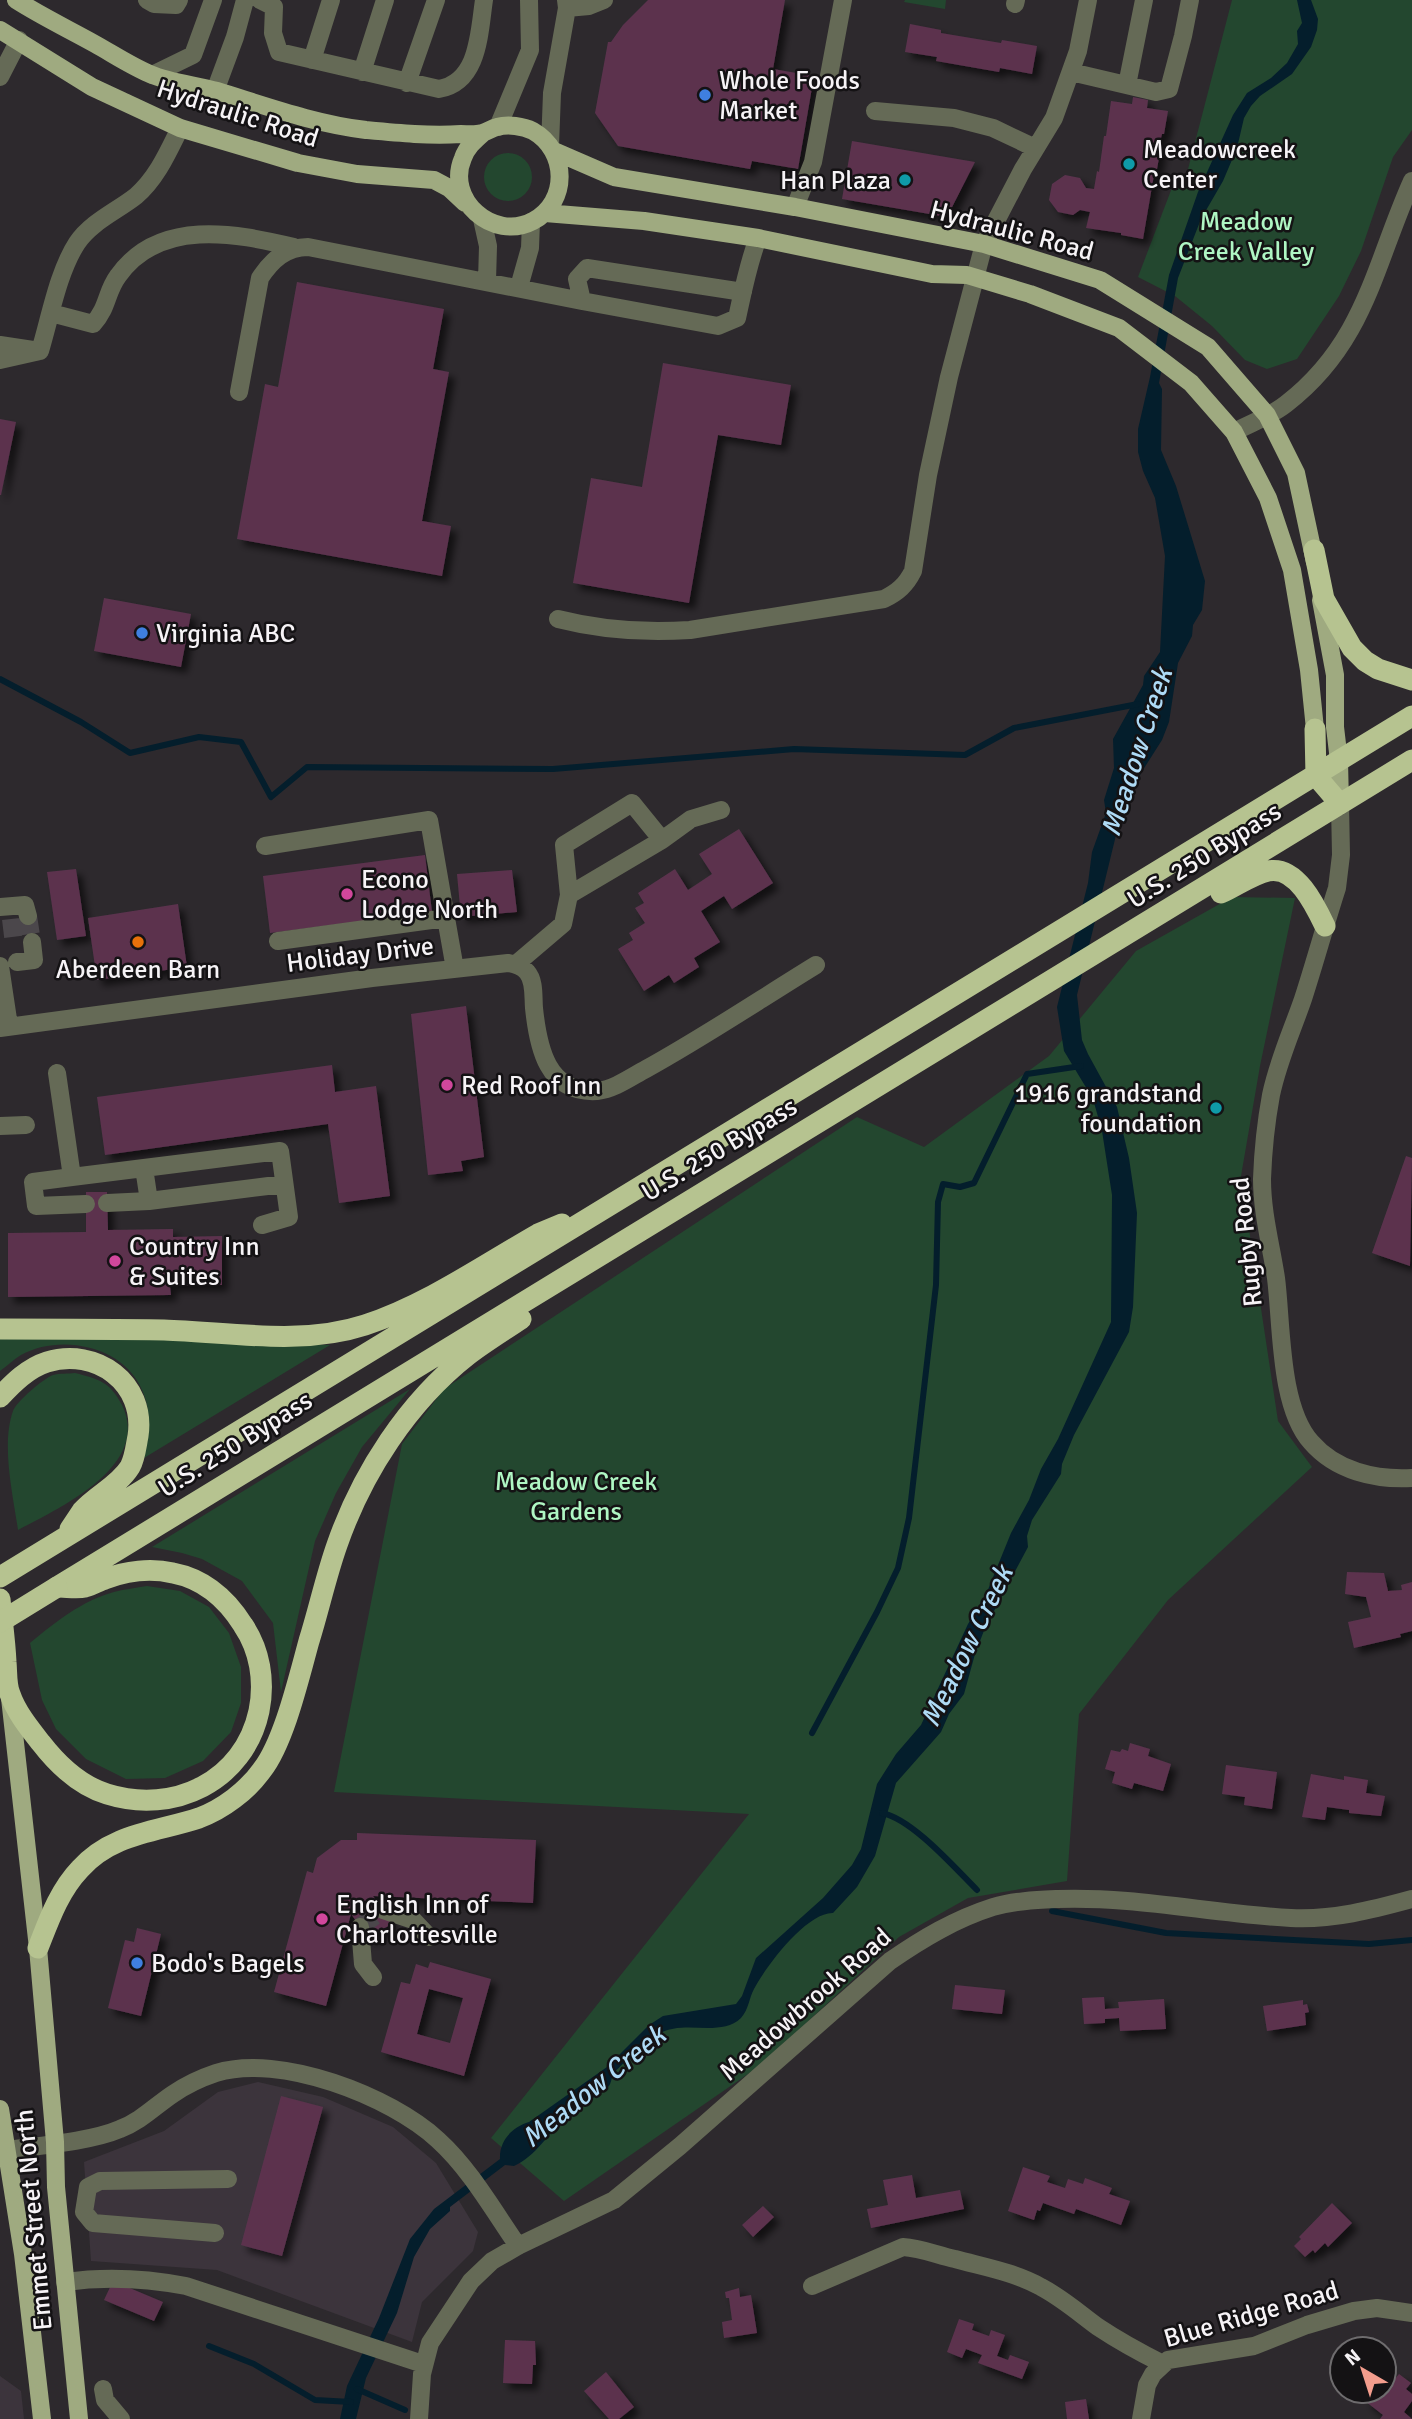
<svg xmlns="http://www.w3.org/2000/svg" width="1412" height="2419" viewBox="0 0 1412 2419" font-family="Signika,sans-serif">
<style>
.built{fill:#3c343c}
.green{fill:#23472f}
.water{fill:#041e2c}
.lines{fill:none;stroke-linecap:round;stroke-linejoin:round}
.stream{stroke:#041e2c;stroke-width:6}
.building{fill:#5b334e;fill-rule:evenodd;filter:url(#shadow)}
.minor-tunnel{stroke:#4b474b;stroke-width:18;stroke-dasharray:18 9;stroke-linecap:butt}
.minor{stroke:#656a56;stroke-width:18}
.major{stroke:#9faa80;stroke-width:18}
.highway{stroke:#b6c390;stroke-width:21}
.highway-bridge{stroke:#b6c390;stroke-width:21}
.shop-dot{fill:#3f7fe0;stroke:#141214;stroke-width:2.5}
.culture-dot{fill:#0f9aa8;stroke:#141214;stroke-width:2.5}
.hotel-dot{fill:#d1479c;stroke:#141214;stroke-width:2.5}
.food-dot{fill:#e8710a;stroke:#141214;stroke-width:2.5}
.labels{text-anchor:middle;stroke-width:5;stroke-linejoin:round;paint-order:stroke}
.poi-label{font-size:26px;fill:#f6f3f6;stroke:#141214;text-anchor:start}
.street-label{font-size:26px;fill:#f6f3f6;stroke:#141214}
.park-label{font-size:26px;fill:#aff6c3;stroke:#141214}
.water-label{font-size:28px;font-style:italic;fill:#aedaf5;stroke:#141214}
</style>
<defs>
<filter id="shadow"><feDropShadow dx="6" dy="6" stdDeviation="3.5" flood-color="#0009"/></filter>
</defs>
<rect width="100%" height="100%" fill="#2d292d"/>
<path class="built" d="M258,2082L323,2097L393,2127L436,2163L478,2232L473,2251L422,2302L412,2342L217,2270L91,2261L84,2162L164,2131L218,2092Z
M0,2376L21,2391L24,2419H0Z"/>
<path class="green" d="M905,0H946L945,9L904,2Z
M1232,0H1412V130L1393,157L1361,251L1339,296L1297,359L1267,369L1245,360L1212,326L1175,296L1138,277L1173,185L1187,173Z
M484 177a24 24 0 1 1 48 0a24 24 0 1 1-48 0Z
M1232,897L1295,898L1260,1066L1241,1176L1278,1421L1312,1467L1168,1600L1079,1714L1067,1881L968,1898L899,1937L761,2065L564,2201L491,2138L749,1814L334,1792L402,1444L444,1389L857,1117L924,1147L1049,1056L1136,951Z
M0,1339H180L330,1345L144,1458C149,1435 152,1412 142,1390C124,1346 61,1333 21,1355C14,1359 7,1366 0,1371Z
M75,1373C99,1379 110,1382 122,1405C152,1466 59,1508 18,1530C13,1495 1,1445 13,1411C16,1402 44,1378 53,1375C59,1373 69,1374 75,1373Z
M410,1389L362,1447L336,1493L315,1541L281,1692L273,1623L242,1581L202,1559L182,1553L152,1547Z
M147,1586L180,1591L209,1607L229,1633L241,1667V1703L231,1732L203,1761L165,1778L126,1779L86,1759L56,1729L42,1700L30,1643C54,1623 83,1600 114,1592C125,1589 136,1588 147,1586Z"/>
<path class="water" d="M1297,0H1311L1318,19L1317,30L1311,47L1292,74L1260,96L1251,106L1244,118L1237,148L1223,181L1201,219L1178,278L1159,383L1162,389L1161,450L1176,486L1205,581L1202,610L1193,625L1192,636L1178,663L1169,722L1162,740L1141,773L1118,827L1077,995L1082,1040L1088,1054L1117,1107L1129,1158L1137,1213L1133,1307L1129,1332L1074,1435L1062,1464L1061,1474L1032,1520L1027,1536L1028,1547L985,1628L975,1654L964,1694L949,1714L941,1732L896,1783L875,1856L857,1887L833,1913C807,1912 766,1966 754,1989C749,1998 749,2009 741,2018C720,2038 684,2019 659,2034C653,2038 617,2068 614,2073C611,2077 612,2083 608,2087C595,2099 577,2105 564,2118C548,2134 536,2156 514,2166L505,2165L450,2207V2211L430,2229L414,2257L397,2313L366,2378L356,2419H340L347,2386L379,2318L410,2239L434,2209L500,2159C499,2141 512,2127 529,2122L607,2067L649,2025L663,2016L736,2004L742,1996L756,1958L823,1898L852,1865L861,1849L877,1784L896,1754L921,1725L968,1624L985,1597L1011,1533L1029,1500L1041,1469L1058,1439L1111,1322L1112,1195L1102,1131L1093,1099L1064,1051L1057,1007L1088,883L1092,852L1106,813L1104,800L1114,768L1113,739L1143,685L1144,676L1160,652L1165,556L1155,498L1143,471L1138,452V429L1150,377L1169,275L1198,192L1233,115L1247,93L1271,78L1287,63L1298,44L1297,31L1302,23Z"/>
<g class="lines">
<path class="stream" d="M0,679L81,722L130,753L199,737L241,742L271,797L307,767L553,769L794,749L965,755L1014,728L1138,704
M812,1733L877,1612L898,1568L909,1518L936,1285L938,1202L943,1184L960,1187L974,1183L1027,1074L1081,1066
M882,1813C912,1819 954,1867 977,1890
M1052,1911L1166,1933L1369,1944L1412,1940
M209,2346L254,2364L315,2400L351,2402
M357,2389L405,2410"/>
</g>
<path class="building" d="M648,0H785L773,69L814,76L798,169L752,161L750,169L618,146L595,113L608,42H611L623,25Z
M910,24L941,30V33L1001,43L1002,40L1037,46L1032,74L1000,68L999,72L936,61L937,57L905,52Z
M1133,97L1148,100L1147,108L1168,111L1164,134H1162L1159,146L1161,147L1157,169H1155L1143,239L1121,235V233L1086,228L1090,212L1080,210L1073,215L1058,212L1049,200L1052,184L1065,175L1080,178L1086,188L1094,189L1097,171L1099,172L1104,136H1106L1111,101L1132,104Z
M852,141L975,162L947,217L842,199Z
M297,282L444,309L433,369L449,372L422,521L451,526L442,576L237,539L265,384L278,387Z
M663,363L791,385L781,445L718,435L689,603L573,583L591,478L642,487Z
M0,419L16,422L1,495H0Z
M104,598L191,614L181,667L94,651Z
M739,829L773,883L732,909L724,896L701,911L720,942L694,958L699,967L674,983L669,975L644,991L618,949L633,940L629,933L645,923L635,908L644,903L638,893L675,869L688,890L712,874L699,854Z
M425,855L432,912L270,933L263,876Z
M76,869L86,936L57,940L47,872Z
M512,870L517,912L461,917L457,874Z
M178,904L187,967L97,980L88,918Z
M466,1006L484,1157L461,1161L463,1171L428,1175L411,1014Z
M332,1065L335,1092L376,1086L390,1196L339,1203L328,1124L105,1155L97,1097Z
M1406,1156L1412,1158L1410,1266L1372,1253Z
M86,1192H107L108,1230L173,1229V1237L222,1236V1285L170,1286L171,1295L8,1297V1233L86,1232Z
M1347,1572L1384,1573L1388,1591L1402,1590L1401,1585L1412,1582V1631L1400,1634L1401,1637L1354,1648L1348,1622L1371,1617L1366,1597L1345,1594Z
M1130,1743L1150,1749L1148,1756L1171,1764L1163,1791L1134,1783L1132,1789L1112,1783L1115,1772L1105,1769L1111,1750L1120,1752L1122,1749L1128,1751Z
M1226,1765L1277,1772L1272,1809L1244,1805L1245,1797L1222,1794Z
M1311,1774L1344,1780V1776L1368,1780L1366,1793L1385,1796L1381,1816L1349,1813V1810L1327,1807L1325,1820L1302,1817Z
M357,1833L536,1840L533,1903L373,1896L392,1923L370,1940L351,1914L326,2006L274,1992L307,1871L313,1873L317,1858L341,1840H357Z
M137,1928L161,1934L141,2016L108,2008L125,1940L134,1942Z
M430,1962L491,1979L464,2076L381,2052L401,1982L410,1984L416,1964L428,1968ZM429,1989L463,1998L450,2043L417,2034Z
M955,1985L1005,1990L1002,2014L952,2009Z
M1104,1997L1105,2009L1119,2008L1118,2002L1164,1999L1166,2029L1120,2031L1119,2018L1105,2019V2023L1084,2024L1082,1998Z
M1303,2000V2005L1307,2004L1309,2012L1305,2013L1306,2025L1267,2031L1263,2006Z
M281,2096L323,2107L282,2256L241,2245Z
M1023,2167L1050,2176L1047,2182L1065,2188L1068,2179L1083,2184L1085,2178L1112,2188L1109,2194L1130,2201L1121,2225L1076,2209L1074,2214L1043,2203L1040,2211L1037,2210L1034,2220L1008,2211Z
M912,2175L916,2198L960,2190L964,2209L871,2228L867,2209L888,2205L883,2180Z
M1332,2203L1352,2223L1328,2247L1325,2243L1315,2253L1313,2250L1305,2257L1294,2246L1301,2239L1299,2237Z
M763,2206L774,2217L753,2237L742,2225Z
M113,2281L163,2302L154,2321L104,2300Z
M739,2288L740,2297L751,2295L757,2333L724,2338L722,2322L732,2320L729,2298H726L725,2292Z
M959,2319L974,2324L972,2330L989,2336L991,2330L1005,2335L997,2356L1008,2360L1010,2355L1029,2362L1022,2379L978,2363L982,2355L966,2349L962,2358L947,2352Z
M505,2340L535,2341L536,2365H533L532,2384L503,2383Z
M606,2372L634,2407L619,2419H609L584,2391Z
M1386,2374L1394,2380L1399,2374L1411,2383L1406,2389L1412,2394V2401L1404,2412L1412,2419H1380L1383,2415L1365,2401L1372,2391H1384Z
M1086,2399L1089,2419H1067L1065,2402Z"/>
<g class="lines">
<path class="minor-tunnel" d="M28,916L32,942
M11,919L14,944
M360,1927L383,1910"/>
<path class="minor" d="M147,0L154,4L176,5L179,0
M260,0L274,7L273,33L279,52L439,89C479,82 479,33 484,0
M1015,4L1016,0
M567,8L589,6L604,0
M312,60L331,0
M362,72L385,0
M1071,72L1156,92L1169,89L1183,36L1190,0
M152,75L193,55L213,0
M0,77L19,40
M407,83L436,0
M1127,85L1144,0
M215,91L235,37L245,0
M875,111L954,118L993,128L1035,148
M498,127L530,50L529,0
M550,146L552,93L567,8L566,0
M795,207L813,162L843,0
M482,219L488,246L487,281
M519,287L530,248L531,222
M743,292L587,268L577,279L582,301L718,326L737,318C743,291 748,264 758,238
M51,313L93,324C108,308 106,292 118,276C159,218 235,233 294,247
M0,345L33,350
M40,351C50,318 58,272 77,243C91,222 117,211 136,196C157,178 168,152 180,128
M0,360L40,351
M239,392L260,278C272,260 286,247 308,247L582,301
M1234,432C1251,423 1271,416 1286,404C1365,343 1374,266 1412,181
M558,619C601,630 645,633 690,630L884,599C898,592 906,585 913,571L928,475L949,377L984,244L1023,169L1054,118L1078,51L1088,0
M1340,804L1341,855L1337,888C1325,925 1315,962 1303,999C1292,1031 1278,1061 1271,1095C1266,1122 1263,1151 1262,1179C1262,1213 1271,1245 1276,1278C1282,1325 1279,1406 1311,1442C1336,1471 1375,1480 1412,1478
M662,840L691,819L721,810
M265,846L429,820L446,918
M0,907L25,905L28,916
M278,941L446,918L455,969
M17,962L34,960L32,942
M516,964L563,924L569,895L662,840L632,803L564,845L569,895
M0,966L9,1026
M0,1028L372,978L508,963C515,964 522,966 527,972C535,981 533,997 534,1008C538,1047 547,1094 597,1091C615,1089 631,1077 646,1069C704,1037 759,1000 816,965
M57,1073L72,1177L33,1182L36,1206L86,1204
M0,1126L26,1125
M144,1168L280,1151L289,1217L262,1225
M72,1177L144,1168L149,1201L107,1203
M149,1201L284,1184
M383,1910L413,1920L429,1937
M360,1927L363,1964L373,1977
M0,2151C34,2146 90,2142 120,2129C141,2121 155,2106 173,2094C186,2085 201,2078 216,2073C279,2053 391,2096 438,2140C470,2169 493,2210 518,2246
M215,2233L93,2223L84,2212L88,2187L100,2181L228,2179
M65,2282C107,2276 144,2278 186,2286L423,2364
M812,2286L903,2247C921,2248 937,2255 955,2259C984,2267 1014,2272 1041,2287C1062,2298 1079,2313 1098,2327C1119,2341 1141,2353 1163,2364
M103,2389L105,2400L121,2419
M419,2419L422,2374L430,2343L471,2281L492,2261L518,2246L614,2200L680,2146L890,1961C922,1939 955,1919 993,1907C1013,1901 1036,1900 1057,1899C1136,1896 1212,1914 1291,1918C1333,1920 1372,1910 1412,1899
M1141,2419L1147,2385L1153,2374L1168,2360L1254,2346L1307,2325L1354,2311L1377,2308L1412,2313"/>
<path class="major" d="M16,0C41,16 68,29 95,44C113,54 131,66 150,74C171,83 196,85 217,91C266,106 315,124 366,130C398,133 429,136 461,134C468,134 476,135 482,133C487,132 492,128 497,127C508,124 523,126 533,131C568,151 569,202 533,221C493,242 445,199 463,158C467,147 474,141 483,133
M0,30L92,87L180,128L298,163L357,174L434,180L449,188L465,203
M554,151L614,177L795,207L984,244L1100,280L1208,347L1267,415L1296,473L1315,562
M545,213L644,221L758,238L932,274L967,275L1030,294L1119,328L1191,383L1234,432L1268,498L1292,570L1309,670L1315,729
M1321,600L1335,675V727L1339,761L1340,804
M10,1698L38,1948L55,2142L56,2187L79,2419
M0,2109L23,2254L42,2419"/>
<path class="highway" d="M1314,550L1324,599L1352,648L1365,661L1378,669L1412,680
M1315,729L1316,776L1340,804
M1221,893C1237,886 1251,875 1268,871C1296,865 1315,905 1325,926
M0,1329C55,1329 110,1329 164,1330C230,1332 301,1346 365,1325C426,1305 482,1266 538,1234L562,1224
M0,1397C13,1383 28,1368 47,1362C96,1347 146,1383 138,1436C136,1446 135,1458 130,1467C118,1486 96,1495 82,1511C78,1517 74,1523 70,1529
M0,1577L1412,716
M57,1587C507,1309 961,1037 1412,760
M0,1599C2,1620 5,1641 6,1662C7,1672 6,1685 10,1694C16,1712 30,1729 41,1743C58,1765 81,1786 107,1794C174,1815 244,1781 259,1711C265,1681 260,1650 243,1625C226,1598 204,1579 173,1573C151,1568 126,1571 105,1579C99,1581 92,1585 85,1587C77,1589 67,1587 59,1587
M38,1948C49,1920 59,1891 80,1869C112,1833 157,1832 199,1818C223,1809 247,1791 262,1770C284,1742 299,1677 309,1641C319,1609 326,1576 337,1545C362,1473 408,1402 468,1355C485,1342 503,1331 521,1319"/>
<path class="highway-bridge" d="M0,1622L57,1587"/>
</g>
<g class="shop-dot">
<circle cx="705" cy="95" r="7"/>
<circle cx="142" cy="633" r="7"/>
<circle cx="137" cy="1963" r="7"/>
</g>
<g class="culture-dot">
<circle cx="1129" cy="164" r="7"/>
<circle cx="905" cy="180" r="7"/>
<circle cx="1216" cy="1108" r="7"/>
</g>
<g class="hotel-dot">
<circle cx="347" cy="894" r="7"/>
<circle cx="447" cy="1085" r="7"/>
<circle cx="115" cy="1261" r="7"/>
<circle cx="322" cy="1919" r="7"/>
</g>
<circle class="food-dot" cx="138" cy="942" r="7"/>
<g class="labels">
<g class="poi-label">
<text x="719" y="89">Whole Foods<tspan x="719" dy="30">Market</tspan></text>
<text x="1143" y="158">Meadowcreek<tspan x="1143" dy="30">Center</tspan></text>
<text x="891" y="189" text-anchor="end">Han Plaza</text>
<text x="156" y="642">Virginia ABC</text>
<text x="361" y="888">Econo<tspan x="361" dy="30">Lodge North</tspan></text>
<text x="138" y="978" text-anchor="middle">Aberdeen Barn</text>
<text x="461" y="1094">Red Roof Inn</text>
<text x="1202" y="1102" text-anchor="end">1916 grandstand<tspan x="1202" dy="30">foundation</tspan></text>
<text x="129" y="1255">Country Inn<tspan x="129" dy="30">&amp; Suites</tspan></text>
<text x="336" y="1913">English Inn of<tspan x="336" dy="30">Charlottesville</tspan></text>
<text x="151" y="1972">Bodo's Bagels</text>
</g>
<g class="street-label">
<text transform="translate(238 113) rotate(18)" y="9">Hydraulic Road</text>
<text transform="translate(1012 230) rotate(15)" y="9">Hydraulic Road</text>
<text transform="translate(1204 855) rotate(-32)" y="9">U.S. 250 Bypass</text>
<text transform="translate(360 954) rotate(-7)" y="9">Holiday Drive</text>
<text transform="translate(719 1149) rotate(-31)" y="9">U.S. 250 Bypass</text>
<text transform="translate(1246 1242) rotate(-96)" y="9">Rugby Road</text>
<text transform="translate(235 1444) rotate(-32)" y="9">U.S. 250 Bypass</text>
<text transform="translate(805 2004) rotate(-41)" y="9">Meadowbrook Road</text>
<text transform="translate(33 2220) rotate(-95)" y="9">Emmet Street North</text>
<text transform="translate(1251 2314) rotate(-16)" y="9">Blue Ridge Road</text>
</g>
<g class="park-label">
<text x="1246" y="230">Meadow<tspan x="1246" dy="30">Creek Valley</tspan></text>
<text x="576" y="1490">Meadow Creek<tspan x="576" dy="30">Gardens</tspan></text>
</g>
<g class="water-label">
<text transform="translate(1136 752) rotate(-72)" y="10">Meadow Creek</text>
<text transform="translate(966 1646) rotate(-64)" y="10">Meadow Creek</text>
<text transform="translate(593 2086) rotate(-39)" y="10">Meadow Creek</text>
</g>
</g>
<g transform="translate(1363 2370) rotate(321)"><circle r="33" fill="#141214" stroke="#6e6c6e" stroke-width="2"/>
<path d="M0-5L12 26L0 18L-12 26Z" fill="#f49d8d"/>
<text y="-10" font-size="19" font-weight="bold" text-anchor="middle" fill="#f6f3f6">N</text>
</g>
</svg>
